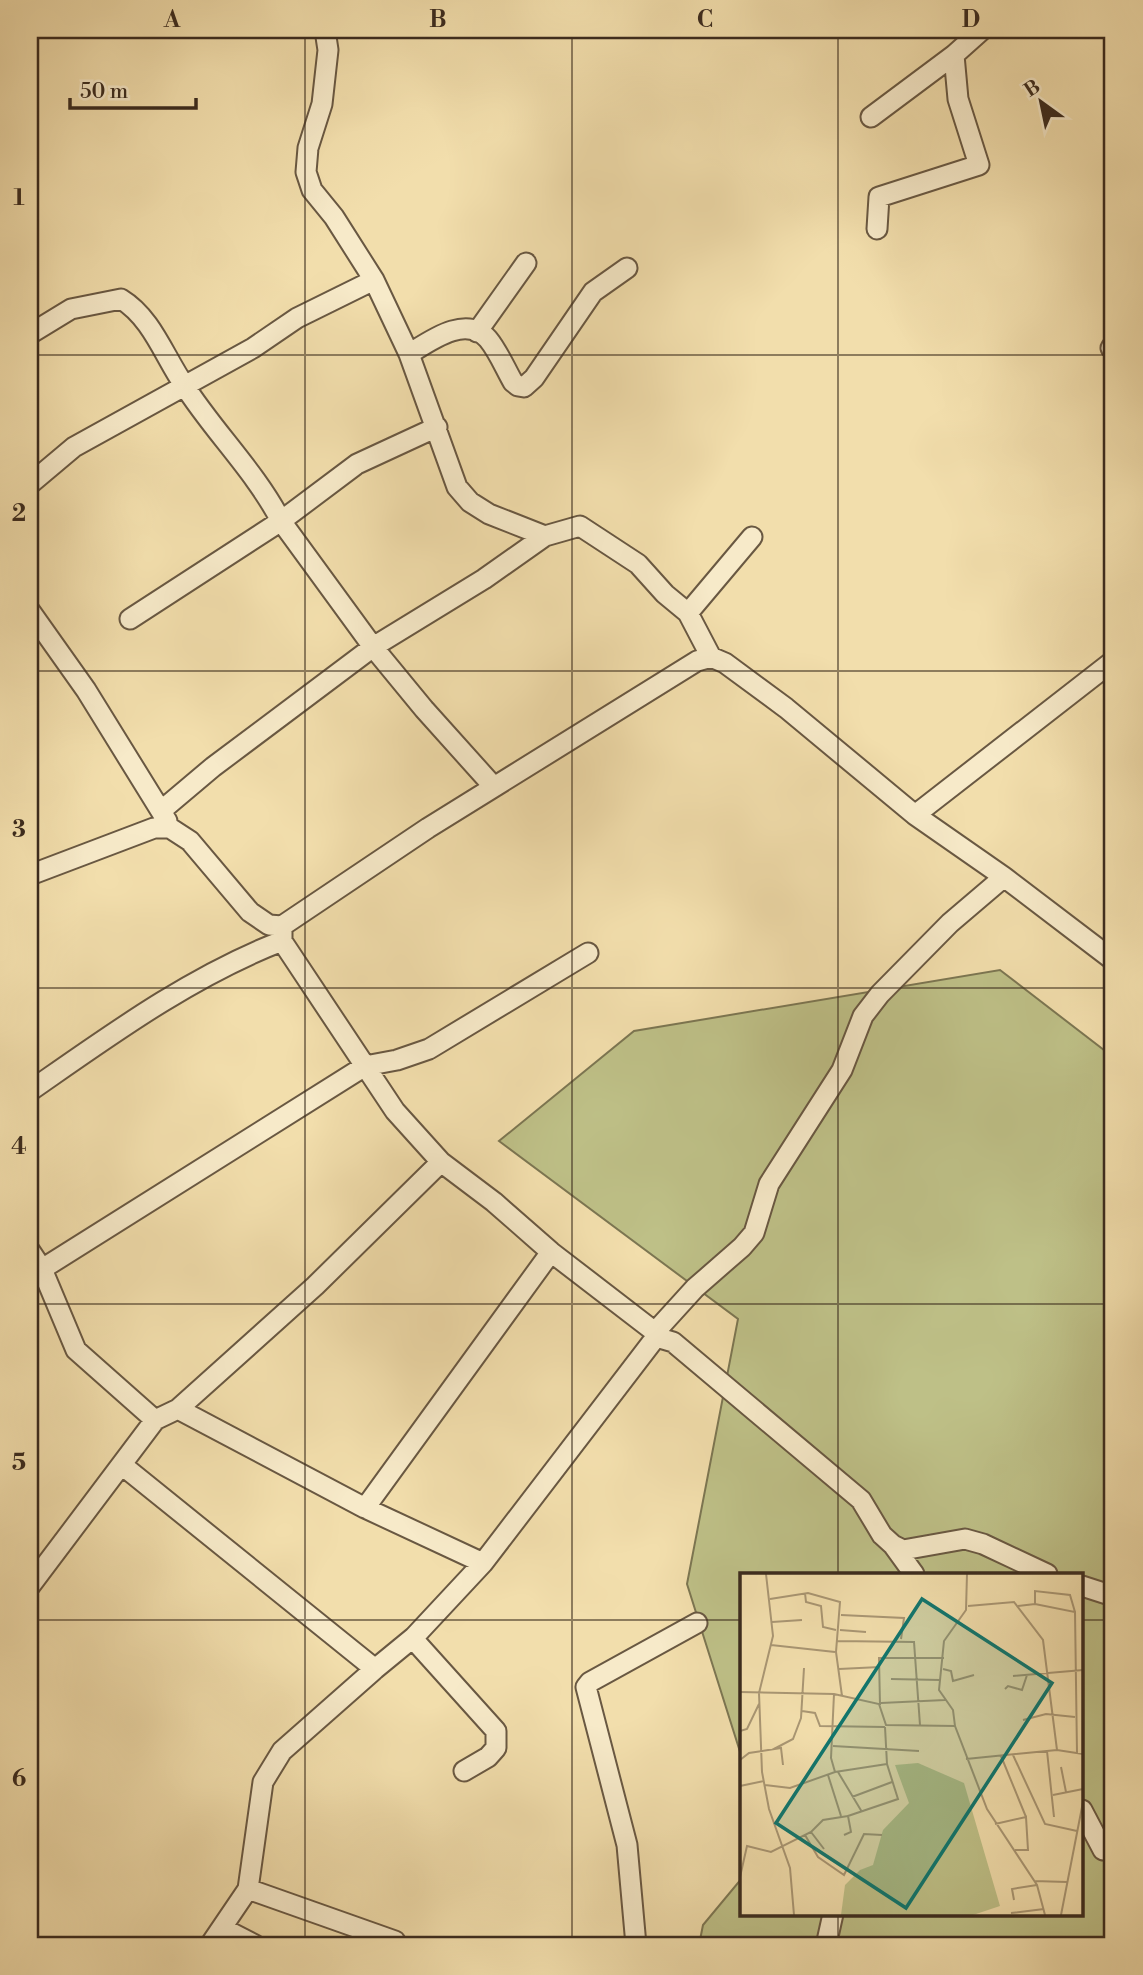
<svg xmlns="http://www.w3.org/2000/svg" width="1143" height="1975" viewBox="0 0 1143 1975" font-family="'Libre Bodoni',serif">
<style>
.green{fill:#bec087;stroke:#7c7652;stroke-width:2}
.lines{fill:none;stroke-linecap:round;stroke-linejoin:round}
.minor-casing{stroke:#695842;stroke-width:23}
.minor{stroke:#f7eac9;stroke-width:19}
.grid{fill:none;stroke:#3b2b1e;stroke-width:2;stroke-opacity:0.55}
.inset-road{fill:none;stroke:#a99673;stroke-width:2}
.view{fill:#0f766e;fill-opacity:0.15;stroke:#0f766e;stroke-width:3.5}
.inset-edge{fill:none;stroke:#3b2b1e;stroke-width:3.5}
.neatline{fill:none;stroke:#3b2b1e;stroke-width:2.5}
.grid-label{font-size:23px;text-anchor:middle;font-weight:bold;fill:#3b2b1e}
</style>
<rect width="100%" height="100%" fill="#f2deac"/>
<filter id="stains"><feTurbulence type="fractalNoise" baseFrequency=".00286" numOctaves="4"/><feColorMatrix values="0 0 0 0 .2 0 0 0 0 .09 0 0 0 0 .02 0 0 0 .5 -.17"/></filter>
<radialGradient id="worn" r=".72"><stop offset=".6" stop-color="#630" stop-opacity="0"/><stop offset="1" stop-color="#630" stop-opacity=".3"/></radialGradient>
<path class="green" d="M1000,970L1113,1057V1945H699L703,1925L742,1878V1914H1082V1574H742V1758L687,1584L738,1319L499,1141L634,1031Z"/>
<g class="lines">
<defs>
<path id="minor" d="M325,30L328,50L322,104L308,148L306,172L312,190L334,217L374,280L409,354L457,487L470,502L489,514L545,536L580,526L638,564L665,594L688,613L711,657
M871,117L954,55L982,30
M877,229L879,197L979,165L958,99L954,55
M477,332L526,263
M30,334L71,309L121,299C152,318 164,356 184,385C214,432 255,471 281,521L373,647L424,709L494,787
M1111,348L1113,345
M409,354C430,341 466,314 488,339C498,351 505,368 513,382L518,386L524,387L534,378L593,292L627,268
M30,484L74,447L253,348L297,318L374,280
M30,611L86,690L167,821
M688,613L752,537
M130,619L281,521L357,464L437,427
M162,810L213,767L373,647L484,579L545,536
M915,815L1113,661
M30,875L154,828H170L190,841L250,912L269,925L282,926L428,828L697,661L711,657L725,663L786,708L915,815L1004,877L1113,960
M282,941L395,1111L441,1162L494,1202L551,1252L655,1332L656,1337L673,1342L861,1500L882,1535L893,1545L903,1550L965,1539L983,1544L1047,1574
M30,1091C109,1036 191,976 282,941V930
M30,1251L42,1269L76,1350L155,1420
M42,1269L365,1066L397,1060L429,1049L588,953
M655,1332L695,1288L742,1247L754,1233L769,1184L842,1070L863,1016L880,994L950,923L1004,877
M178,1409L365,1508L483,1563
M122,1465L375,1669
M365,1508L551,1252
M893,1545L914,1574
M30,1586L155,1420L178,1409L315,1286L441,1162
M1082,1586L1113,1596
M464,1771L488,1757L496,1748V1731L415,1641L414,1637L483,1563L656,1337
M1082,1810L1103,1850
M248,1889L395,1941
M222,1928L255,1945
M827,1941L833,1914
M210,1945L248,1889L263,1782L282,1751L375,1669L414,1637
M636,1945L627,1845L586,1687L590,1682L697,1623"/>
</defs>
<use href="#minor" class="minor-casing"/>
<use href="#minor" class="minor"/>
</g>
<path class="grid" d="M305,30V1945M572,30V1945M838,30V1574M30,355H1113M30,671H1113M30,988H1113M30,1304H1113M30,1620H742M1082,1620H1113M838,1914V1945"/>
<g transform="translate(740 1573)">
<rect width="343" height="343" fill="#f2deac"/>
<path d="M178,190L224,210L260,333L233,342H101L105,312L120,297L133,292L143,257L169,230L155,192Z" fill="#bec087"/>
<path class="inset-road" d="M26,1L33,63L19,120L22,199L29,236L50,295L54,342M227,1L226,37L204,68L199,117L213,137L215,153L247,236L297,312L305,342M65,20L66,29L81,33L83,54L96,57M30,26L68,20L100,29L96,79L102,123M295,31V18L330,22L335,39M228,33L274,29L303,67L317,177M278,33L295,31L335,39L337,180M101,42L164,45L161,66M32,49L62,47M100,57L126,59M97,68L174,69L180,152M31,72L95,79M99,96L140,94M203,96L211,98L213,108L234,102M273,103L343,97M151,106L200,107M265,116L268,113L282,117L287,102M0,119L94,121L139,131L146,152L215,153M94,121L91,185L95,199M141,130L205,127M140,132L139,85H204M62,138L75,140L80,153L145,154M283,147L306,141L335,144M0,158L7,156L19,131M93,173L179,178M32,177L53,166L61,145L64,95M307,178L314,244M273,182L305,251L337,258M261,183L286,244M226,186L317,177L343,181M0,187L9,180L41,175L43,192M321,194L326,219M98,199L122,239M88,202L101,243M25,212L50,215L95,199L147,191M0,213L24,208M313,222L343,216M112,224L152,209M255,251L286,244L288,277H275M71,259L84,276M65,262L78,284L104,302L124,261L142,262M104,262L111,259L108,243L158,226L147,191L145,154M0,304L7,273L31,279L71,259L83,247L108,243M294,308L327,309M274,327L272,316L297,312M271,340L304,336M321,342L343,229"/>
<path class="view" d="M182,26L312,110L166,335L36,250Z"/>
<rect width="343" height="343" class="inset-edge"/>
</g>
<rect width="1143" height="1975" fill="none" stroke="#f2deac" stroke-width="77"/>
<g transform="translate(1041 102) rotate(327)" stroke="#f7eac9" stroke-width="5" paint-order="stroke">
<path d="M0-5L12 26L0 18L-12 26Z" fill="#3b2b1e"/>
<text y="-10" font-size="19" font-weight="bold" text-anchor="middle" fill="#3b2b1e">B</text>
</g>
<path d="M70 98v10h126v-10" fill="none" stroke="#3b2b1e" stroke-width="3.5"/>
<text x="80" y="98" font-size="21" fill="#3b2b1e" stroke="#f7eac9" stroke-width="5" paint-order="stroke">50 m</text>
<rect x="38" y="38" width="1066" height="1899" class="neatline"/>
<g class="grid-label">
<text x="172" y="27">A</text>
<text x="438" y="27">B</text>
<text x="705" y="27">C</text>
<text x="971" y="27">D</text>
<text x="19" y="205">1</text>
<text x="19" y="521">2</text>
<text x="19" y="837">3</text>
<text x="19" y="1154">4</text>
<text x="19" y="1470">5</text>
<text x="19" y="1786">6</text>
</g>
<rect width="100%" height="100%" filter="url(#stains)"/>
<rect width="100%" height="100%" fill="url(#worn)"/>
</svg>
